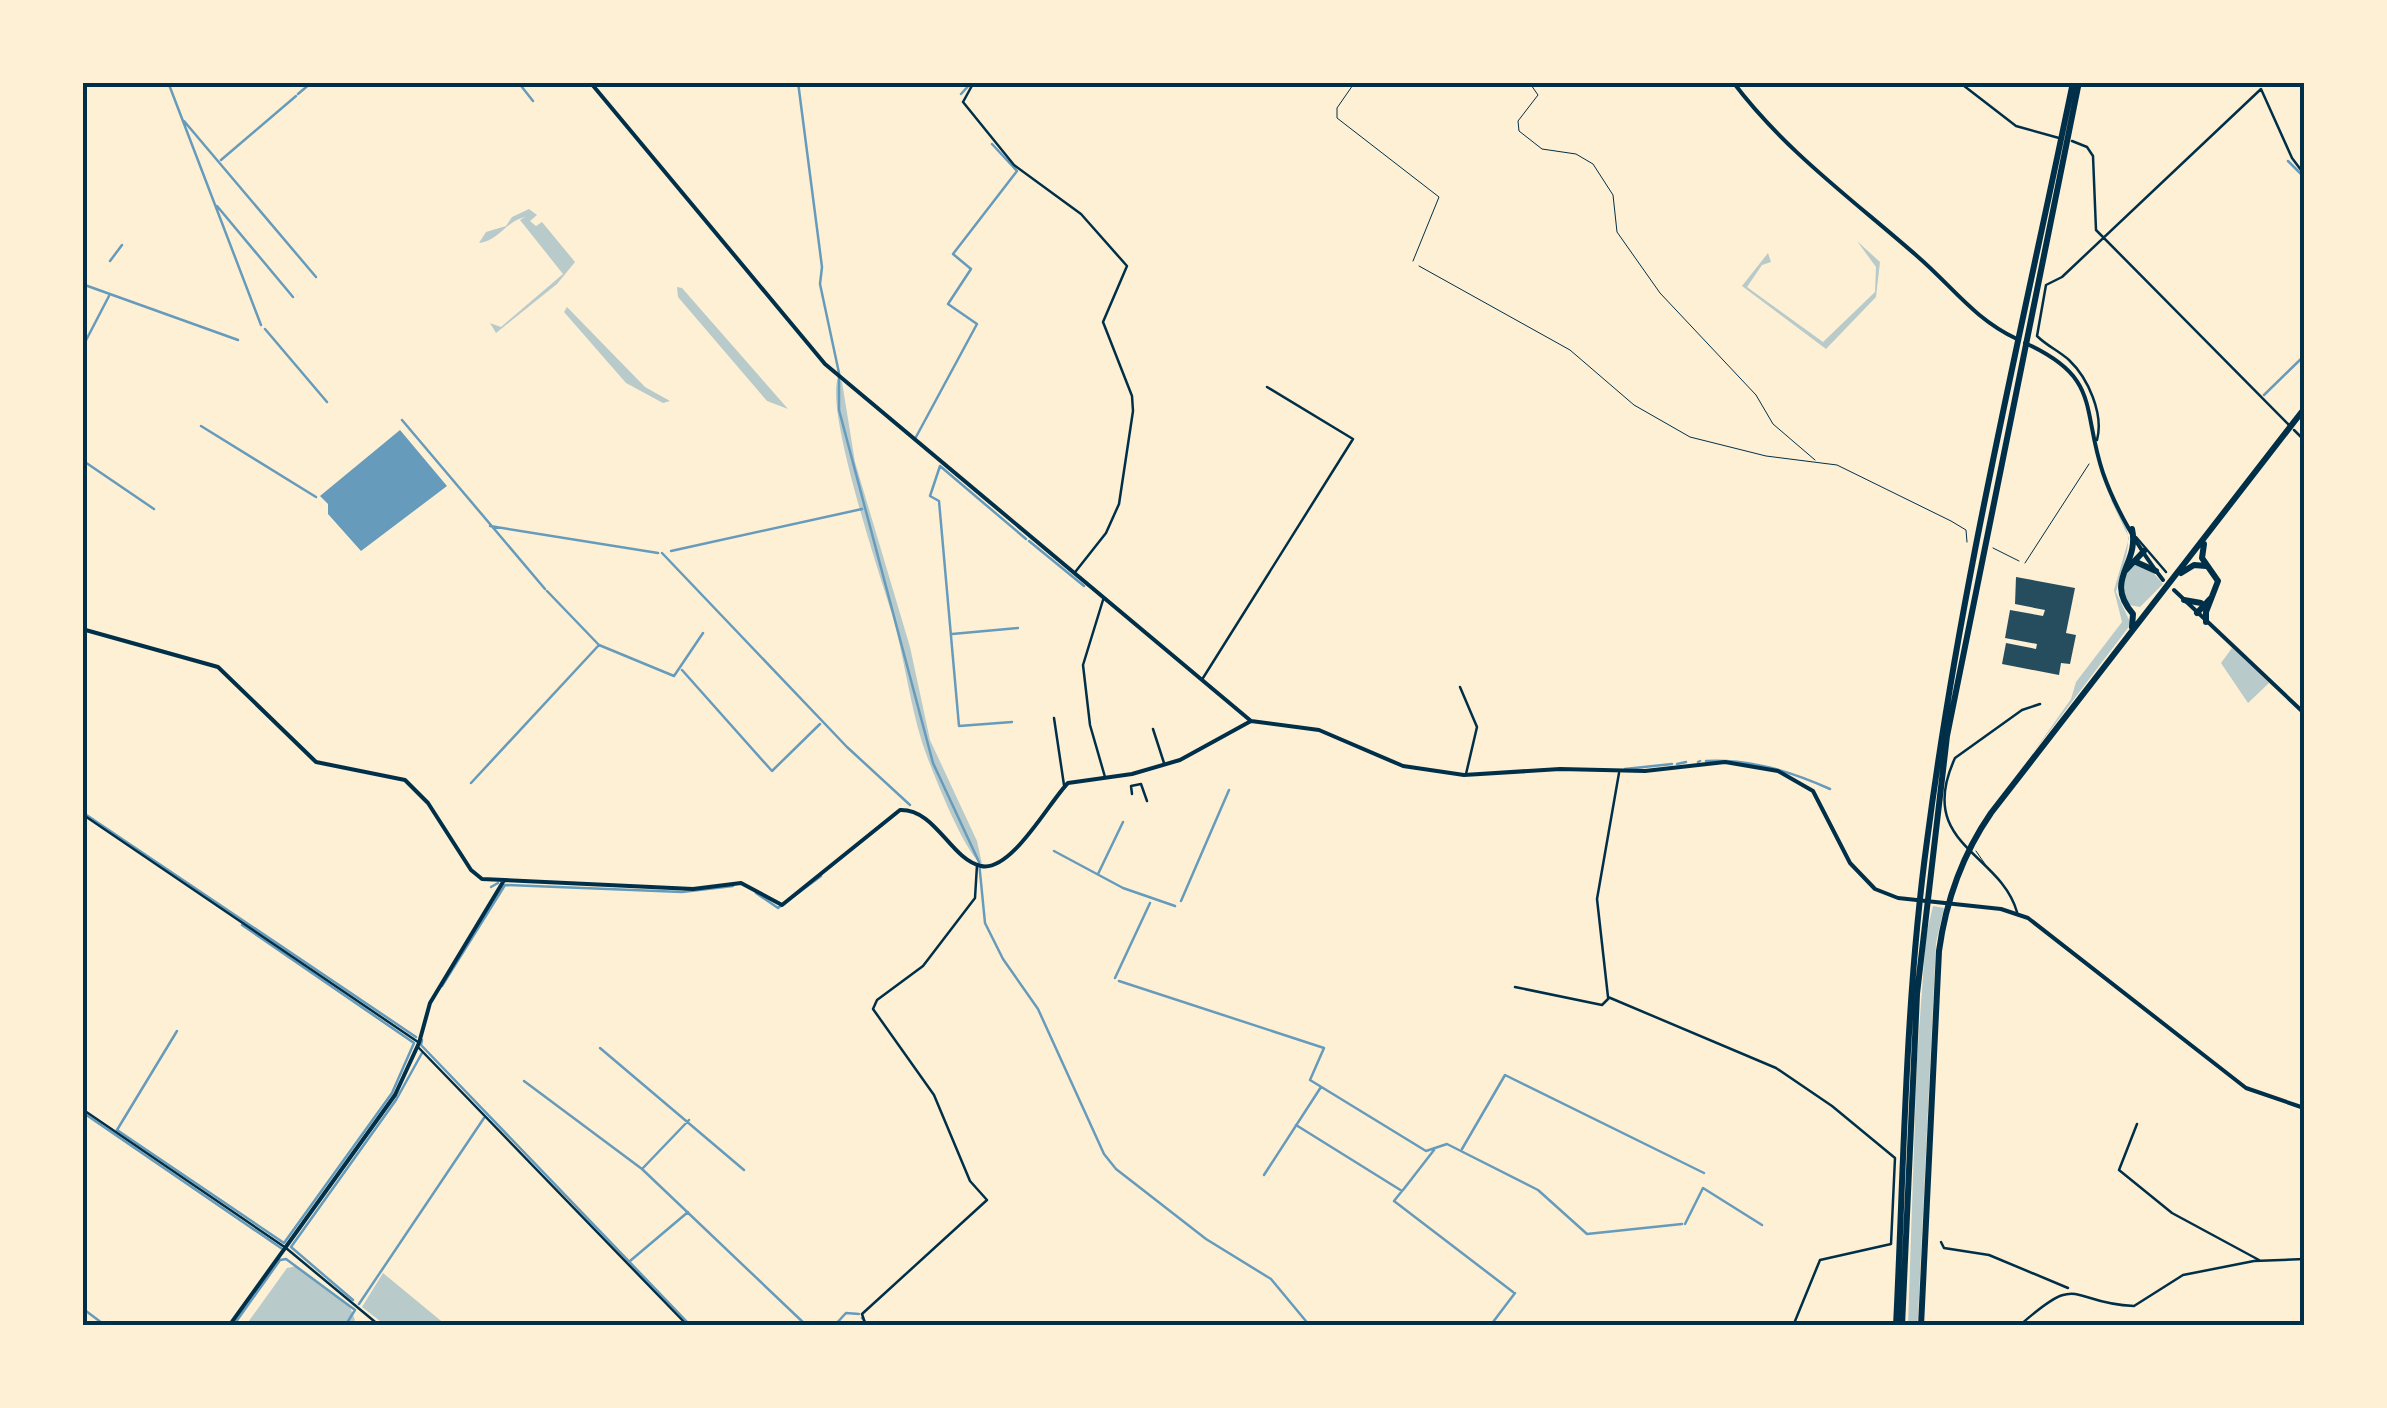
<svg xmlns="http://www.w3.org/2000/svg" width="2387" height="1408" viewBox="0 0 2387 1408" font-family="'Playfair Display',serif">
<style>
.green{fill:#b9caca}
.water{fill:#669bbc}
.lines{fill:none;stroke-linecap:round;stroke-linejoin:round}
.stream{stroke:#669bbc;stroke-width:2.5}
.building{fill:#264d5e}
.path{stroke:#003049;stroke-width:1}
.service{stroke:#003049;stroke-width:1}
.minor{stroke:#003049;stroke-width:2.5}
.tertiary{stroke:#003049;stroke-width:4}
.trunk{stroke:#003049;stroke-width:6}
.motorway{stroke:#003049;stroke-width:6}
.neatline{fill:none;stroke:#003049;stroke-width:4}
</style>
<rect width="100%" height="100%" fill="#fdf0d5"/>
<path class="green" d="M529,209L537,215L530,221L536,226L542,222L575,262L557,284L496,333L490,323L501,327L563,274L520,220L525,217C506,221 499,241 479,243L486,232L506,226L512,217Z
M1857,241L1880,262L1876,297L1826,349L1742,286L1768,253L1771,262L1762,265L1747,287L1823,342L1875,292L1876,267Z
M677,287L682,288L788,409L767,401L678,297Z
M567,307L645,387L670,401L663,403L626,383L564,312Z
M838,378L842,382L855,462L910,647L930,740L977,841L982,864C965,855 929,764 922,742C909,700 904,656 892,614C879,573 825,410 838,378Z
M2110,498C2139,536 2127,550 2116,592L2131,624L2030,757L2071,699L2076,682L2122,622L2114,590L2129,538Z
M2135,565L2149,568L2163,584L2140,607L2129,605L2122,591L2127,572Z
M2232,648L2269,683L2248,703L2221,663Z
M1933,906L1944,908L1936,943L1918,1317L1917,1325H1908L1917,1059L1926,935Z
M297,1266L350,1307L355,1320L352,1325L348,1320L344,1325H246L287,1268Z
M383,1273L446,1325H385L362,1307Z"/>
<path class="water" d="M400,430L447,486L361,551L328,514V504L320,496Z"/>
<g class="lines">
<path class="stream" d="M168,82L261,325
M518,82L533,101
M798,82L822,267L820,284L839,373V410L933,763L979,862L985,923L1003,959L1038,1009L1104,1154L1116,1169L1206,1239L1271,1279L1310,1326
M298,94L312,82
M961,94L972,82
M184,121L316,277
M221,160L296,96
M2288,161L2304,177
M217,206L293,297
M110,261L122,245
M82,284L238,340
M265,329L327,402
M82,348L109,296
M2264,395L2304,356
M402,420L545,589
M201,426L316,497
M916,437L977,324L948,304L971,269L953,254L1017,171L992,144
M82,460L154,509
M490,526L658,553
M1029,541L1084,586
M671,551L862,509
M662,553L847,747L910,805
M547,591L598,644
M952,634L1018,628
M682,670L772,771L820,724
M1012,722L959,726L939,501L930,496L940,466L1026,539
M1706,761C1750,759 1790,771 1830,789
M1698,762L1700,761
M1677,764L1686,762
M1625,769L1672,764
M471,783L599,645L674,676L703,633
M82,812L416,1037
M1054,851L1123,888L1175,906
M1098,874L1123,822
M491,887L498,883
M756,893L778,908L821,876
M1181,901L1229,790
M1115,978L1150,903
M1119,981L1324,1048L1310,1080L1426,1151L1447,1144L1538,1190L1587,1234L1682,1224
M442,986L505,885L682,892L733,886
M177,1031L117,1130L284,1243L392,1093L414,1043L242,925
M422,1040L421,1045L691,1326
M600,1048L744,1170
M524,1081L642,1169L807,1326
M82,1112L281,1248
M1296,1125L1402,1191L1394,1201L1513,1292
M1462,1149L1505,1075L1704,1173
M643,1168L689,1120
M1264,1175L1321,1087
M1403,1190L1434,1150
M1685,1224L1703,1188L1762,1225
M630,1261L688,1212
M353,1300L291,1247L396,1100L422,1053
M359,1304L484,1118
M82,1308L106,1326
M862,1318L869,1326
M233,1326L280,1260L286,1259L355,1310L345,1326
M834,1326L846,1313L859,1314
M1490,1326L1515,1293"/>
</g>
<path class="building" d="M2016,577L2075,588L2066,633L2076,635L2070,664L2061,663L2059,675L2002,664L2006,643L2036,649L2037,644L2005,638L2010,610L2043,616L2045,610L2015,604Z"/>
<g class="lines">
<path class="path" d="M1529,82L1538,95L1518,121L1519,131L1542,149L1576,154L1593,164L1613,195L1617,232L1660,293L1756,395L1773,424L1815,460
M1419,266L1570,350L1634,405L1690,437L1766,456L1837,465L1951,521L1966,530L1967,542
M1993,548L2019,561
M2025,563L2089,464"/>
<path class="service" d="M1355,82L1337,108V118L1439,197L1413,261
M1976,851L1985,864"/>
<path class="minor" d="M974,82L963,102L1014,165L1081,214L1127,266L1103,322L1132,396L1133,411L1119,504L1106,533L1076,571
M1959,82L2016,126L2059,138
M2072,141L2087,147L2093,156L2096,230L2289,425
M2294,430L2304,440
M2097,440C2104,414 2088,378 2069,360C2059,351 2047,346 2037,336L2046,285L2062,277L2261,89L2292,158L2304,174
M2136,537L2166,572
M1103,600L1083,665L1090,725L1105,777
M1203,678L1353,439L1267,387
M1460,687L1477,727L1466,774
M1054,718L1064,785
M1153,729L1164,763
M1619,773L1597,899L1608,997L1776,1068L1832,1106L1895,1158L1891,1244L1820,1260L1793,1326
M1132,794L1131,786L1141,784L1147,801
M82,814L418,1042
M2017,912C2000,852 1915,845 1955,758L2022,710L2040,704
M1515,987L1602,1005L1608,999
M418,1047L688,1326
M82,1109L286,1248L380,1326
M2137,1124L2119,1170L2172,1213L2259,1260
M1941,1242L1944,1248L1989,1255L2068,1288
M866,1326L862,1314L987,1200L970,1181L934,1095L873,1009L877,1000L923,966L975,898L977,865
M2019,1326C2082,1270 2067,1303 2134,1306L2183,1275L2254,1261L2304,1259"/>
<path class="tertiary" d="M590,82L825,364L1251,721L1319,730L1403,766L1464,775L1560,769L1645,771L1725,762L1778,771L1813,791L1850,863L1875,889L1898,898L2001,909L2028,918L2246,1088L2304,1108
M1733,82C1785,151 1852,199 1917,256C1952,286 1974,319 2017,339
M2025,343C2102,378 2081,408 2103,473C2115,508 2140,551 2163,580
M2174,590L2304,713
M82,629L218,667L316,762L405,780L428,803L471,870L482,879L693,889L741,883L782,905L900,810C936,809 950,859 981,866C1011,873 1049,802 1068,783L1132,774L1180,760L1251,721
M229,1326L395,1095L419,1043L430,1003L503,882"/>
<path class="trunk" d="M2132,529C2140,565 2103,579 2133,614L2132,627
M2204,544L2202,558L2218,581L2206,612V622
M2136,562L2156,571
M2125,571L2144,551
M2181,573L2194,565L2206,566
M2184,600L2201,603
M2197,613L2210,599
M1921,1326L1939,951C1946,900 1962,855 1991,813L2304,409"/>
<path class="motorway" d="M1896,1326C1904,1164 1905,1002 1927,841C1960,586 2021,334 2073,82
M1902,1326L1917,994L1947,736L2079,82"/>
</g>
<rect width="2387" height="1408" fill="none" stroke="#fdf0d5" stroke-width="170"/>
<rect x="85" y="85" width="2217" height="1238" class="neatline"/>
</svg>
